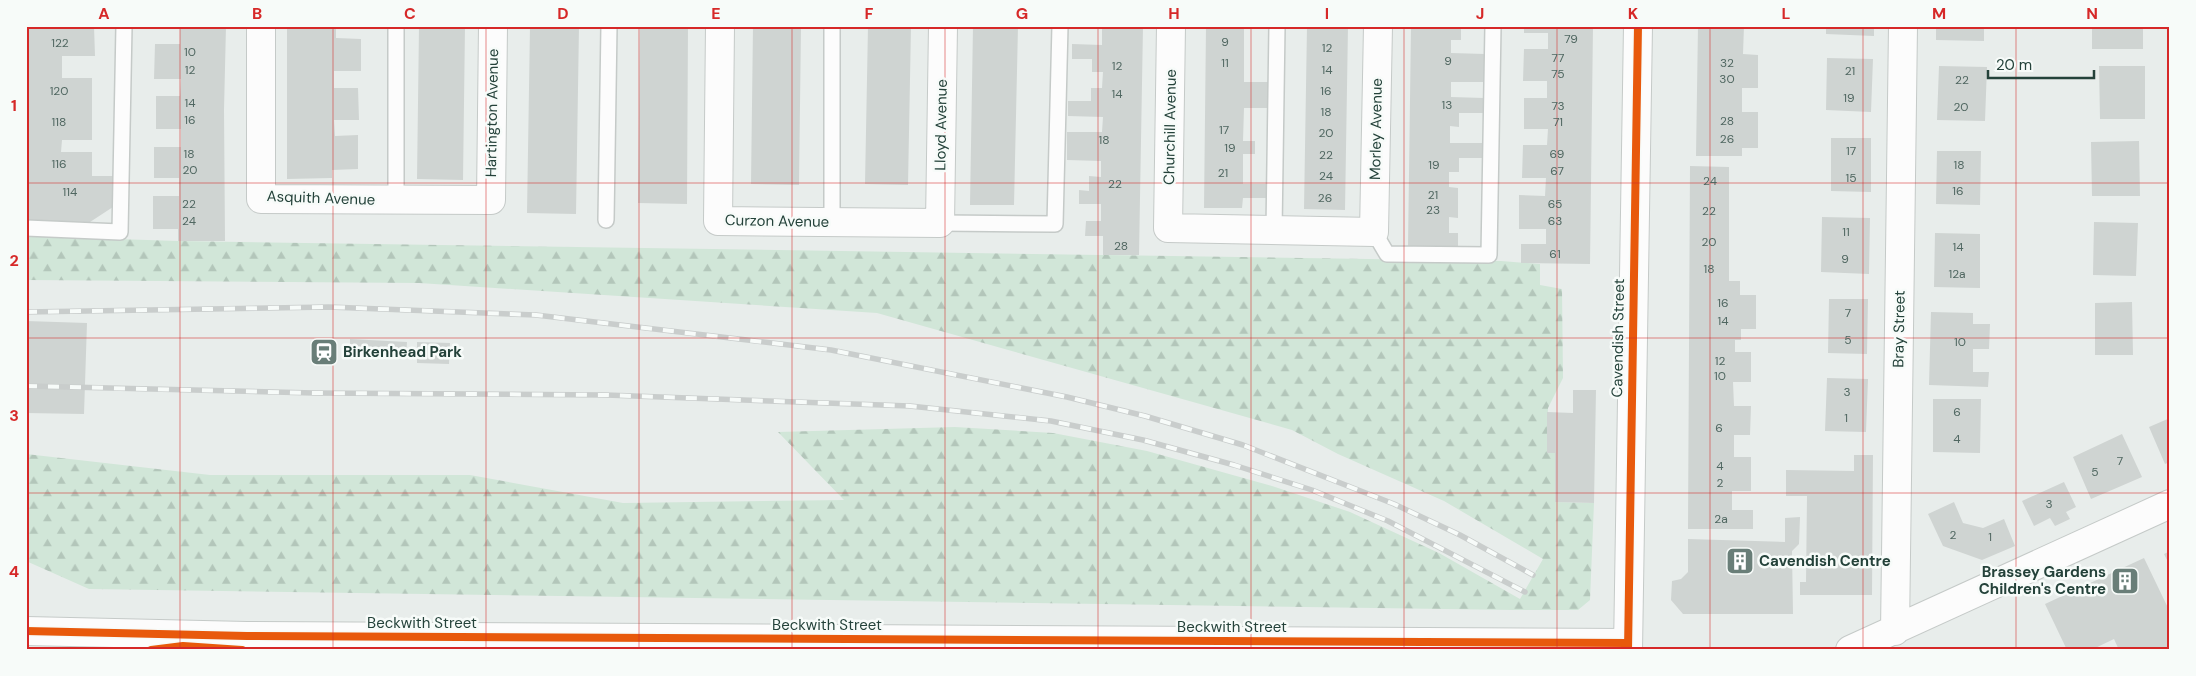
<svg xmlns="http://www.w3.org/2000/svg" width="2196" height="676" viewBox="0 0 2196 676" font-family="'DM Sans',sans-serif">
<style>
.forest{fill:url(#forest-firs)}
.building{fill:#cfd4d2}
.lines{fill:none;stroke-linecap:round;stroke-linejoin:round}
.lane-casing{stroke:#c5cac8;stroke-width:18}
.street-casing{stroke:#c5cac8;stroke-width:30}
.lane{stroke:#fcfcfc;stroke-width:15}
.street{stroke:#fcfcfc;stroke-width:28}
.rail-casing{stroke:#c9cdcc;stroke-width:5.5}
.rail{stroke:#f7fbf9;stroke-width:4;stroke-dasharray:11;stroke-linecap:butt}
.cycleway-casing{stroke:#f7fbf9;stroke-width:11}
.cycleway{stroke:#e8590c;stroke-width:8}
.grid{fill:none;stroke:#d62828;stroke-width:1;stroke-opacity:0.55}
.labels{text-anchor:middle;stroke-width:5;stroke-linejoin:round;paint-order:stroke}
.number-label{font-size:12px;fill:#506761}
.street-label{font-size:15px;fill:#24423a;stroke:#f7fbf9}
.poi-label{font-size:15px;font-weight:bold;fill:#24423a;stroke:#f7fbf9;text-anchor:start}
.neatline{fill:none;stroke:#d62828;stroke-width:2}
.grid-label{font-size:16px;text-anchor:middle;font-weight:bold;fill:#d62828}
</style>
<defs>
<pattern id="forest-firs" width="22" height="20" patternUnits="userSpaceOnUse" patternTransform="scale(1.25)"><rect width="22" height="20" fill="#d1e6d8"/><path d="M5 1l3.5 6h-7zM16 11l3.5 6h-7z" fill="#b3c6ba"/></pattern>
</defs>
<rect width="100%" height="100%" fill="#e8edeb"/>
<path class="forest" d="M26,236L178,241L1501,261L1540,264V285L1562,289L1563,378L1548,408L1547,453H1555V502L1594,503L1590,600L1578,610H1514L89,589L26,561V454L210,475H470L623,503L844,500L778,432L955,427L1053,433L1147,451L1272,486L1350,512L1439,553L1520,599L1543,559L1444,501L1338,454L1292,430L877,313L419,283L26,280Z"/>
<path class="building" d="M26,26H94L95,56H62V78H92V140H62L61,152H92V176H113V207L90,222L26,221Z
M180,26H226L224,110L225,241H178V229H153V196H179V178H154V147H181V129H156V96H180L181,79H154L155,44H180Z
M287,26H336V38L361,39V71H334V88H358L359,120H334L335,136L358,135V169L332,170V178L287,179Z
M419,26H465L463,180L417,179Z
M530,26H579L576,214L527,213Z
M640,26H688L687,204L638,203Z
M753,26H801L799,185L751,184Z
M868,26H911L908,185L865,184Z
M973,26H1018L1014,205H970Z
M1087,26H1143L1139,255H1103V236H1085L1086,221H1101V204H1079V190L1089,191V176L1101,177V161L1067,160V132H1102L1103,117L1068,116V101H1091V88H1102L1103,72H1092V59H1072V44L1102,45V28H1087Z
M1206,26H1244V82H1268V108H1244L1243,141H1255V154H1243V184H1266V198H1243L1242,208H1204Z
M1307,26H1348L1345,210L1304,209Z
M1411,26H1461V40H1451V53L1485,54V82H1451V97L1484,98V113H1459V127L1450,126V143H1484L1483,158H1459V172H1449V187L1458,188V218L1449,217V233H1458V248L1408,247Z
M1524,26H1593L1590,264L1521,263V244H1546V229H1519V195L1545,196L1546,178H1522L1523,145H1547L1548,129H1524V98H1547V81H1523L1524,49H1548V33H1524Z
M1698,26H1744L1743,54L1758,55V88H1742V112H1758V148H1742V156H1696Z
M1826,26H1874V36L1826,34Z
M1936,26H1984V41L1936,40Z
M2092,26H2143V49H2092Z
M1827,58L1873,59L1871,112L1826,110Z
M1939,66L1987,67L1985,121L1937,120Z
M2099,66H2145V119H2100Z
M1831,138H1871V192L1831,191Z
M2139,141L2140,196H2092L2091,142Z
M1937,151H1981L1980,205L1936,204Z
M1690,166L1729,167V281H1740V295H1756V329H1741V340H1735V352H1751V382H1733L1734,406H1751L1750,435H1734V457H1751V491H1732V510H1753V529H1688Z
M1822,217L1870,218L1869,274L1821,272Z
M2094,222L2138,223L2136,276L2093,275Z
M1935,233L1980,234V288L1934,287Z
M1829,299H1868L1867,354L1828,353Z
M2132,302L2133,355H2095V303Z
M1931,312L1973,313V324H1990L1989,349H1973V372H1989L1988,387L1929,385Z
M26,321L87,323L84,414L26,413Z
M350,339L407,342L406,357L350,355Z
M417,342L450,343L449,364L417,363Z
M1827,378L1868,379L1866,432L1825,431Z
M1573,390H1596L1594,503L1555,502V453H1547V412L1573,413Z
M1933,399H1981L1980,453L1933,452Z
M2170,418V462L2165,464L2149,427Z
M2122,434L2142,477L2091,499L2073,457Z
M1854,455H1873L1872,595H1800V582H1806L1807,496H1786V470L1854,471Z
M2064,482L2076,507L2066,512L2070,519L2055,526L2050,518L2034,526L2022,501Z
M1954,502L1963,523L1983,528L2004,519L2015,546L1982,560L1943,546L1928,514Z
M1800,517L1799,544L1792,551L1793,614H1683L1671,600L1672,581L1681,579L1688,572V539L1785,542V518Z
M2170,551V566L2164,554Z
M2144,558L2170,612V650H2119L2114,639L2091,650H2067L2045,604Z"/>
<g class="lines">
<defs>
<path id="lane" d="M396,26V199
M606,220L609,26
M832,222V26
M940,223L1055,224L1060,26
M26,228L120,232L124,26
M1274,230L1277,26
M1374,232L1387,254L1489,255L1493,26"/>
<path id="street" d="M261,26V199L491,200L493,26
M720,26L718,221L940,223L943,26
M1171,26L1168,228L1374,232L1378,26
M26,631L247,636L1628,643
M1895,631L1903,26
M1628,650L1638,26
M1850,650L2170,504"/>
</defs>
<use href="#lane" class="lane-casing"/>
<use href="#street" class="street-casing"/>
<use href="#lane" class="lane"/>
<use href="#street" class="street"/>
<defs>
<path id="rail" d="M26,312L329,307L536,315L831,350L1067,397L1145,416L1243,445L1394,504L1460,535L1533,575
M26,386L314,393L606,395L910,406L1051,421L1143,440L1234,465L1312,490L1388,521L1525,592"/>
</defs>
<use href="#rail" class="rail-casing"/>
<use href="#rail" class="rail"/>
<defs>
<path id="cycleway" d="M26,631L247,636L1628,643
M151,650L183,646L242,650
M1628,650L1638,26"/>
</defs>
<use href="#cycleway" class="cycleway-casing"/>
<use href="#cycleway" class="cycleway"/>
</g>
<path class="grid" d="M180,26V650M333,26V650M486,26V650M639,26V650M792,26V650M945,26V650M1098,26V650M1251,26V650M1404,26V650M1557,26V650M1710,26V650M1863,26V650M2016,26V650M26,183H2170M26,338H2170M26,493H2170"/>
<defs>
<symbol id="station-square" viewBox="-11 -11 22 22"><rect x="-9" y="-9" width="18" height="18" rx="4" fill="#697e78" stroke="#f7fbf9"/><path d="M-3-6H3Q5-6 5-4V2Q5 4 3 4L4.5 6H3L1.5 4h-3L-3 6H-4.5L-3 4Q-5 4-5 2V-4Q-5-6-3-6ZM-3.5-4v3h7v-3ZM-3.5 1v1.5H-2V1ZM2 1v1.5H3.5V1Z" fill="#fff"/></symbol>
<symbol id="building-square" viewBox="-11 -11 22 22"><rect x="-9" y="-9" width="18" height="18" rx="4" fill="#697e78" stroke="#f7fbf9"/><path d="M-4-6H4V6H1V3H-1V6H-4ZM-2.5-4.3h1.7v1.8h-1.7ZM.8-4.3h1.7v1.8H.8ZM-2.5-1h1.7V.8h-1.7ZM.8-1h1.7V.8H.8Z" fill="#fff"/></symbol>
</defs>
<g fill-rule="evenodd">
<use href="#station-square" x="308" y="336" width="32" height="32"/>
<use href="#building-square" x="1724" y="545" width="32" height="32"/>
<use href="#building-square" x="2109" y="565" width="32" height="32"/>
</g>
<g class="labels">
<g class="number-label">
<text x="1571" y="43">79</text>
<text x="1225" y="46">9</text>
<text x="60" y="47">122</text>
<text x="1327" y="52">12</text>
<text x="190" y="56">10</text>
<text x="1558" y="62">77</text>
<text x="1448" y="65">9</text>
<text x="1225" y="67">11</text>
<text x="1727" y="67">32</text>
<text x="1117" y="70">12</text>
<text x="190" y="74">12</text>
<text x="1327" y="74">14</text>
<text x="1850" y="75">21</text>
<text x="1558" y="78">75</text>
<text x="1727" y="83">30</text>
<text x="1962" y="84">22</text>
<text x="59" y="95">120</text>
<text x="1326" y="95">16</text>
<text x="1117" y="98">14</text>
<text x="1849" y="102">19</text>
<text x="190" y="107">14</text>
<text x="1447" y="109">13</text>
<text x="1558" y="110">73</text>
<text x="1961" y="111">20</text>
<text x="1326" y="116">18</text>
<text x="190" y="124">16</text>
<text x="1727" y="125">28</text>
<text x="59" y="126">118</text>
<text x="1558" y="126">71</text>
<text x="1224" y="134">17</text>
<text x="1326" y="137">20</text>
<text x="1727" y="143">26</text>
<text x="1104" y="144">18</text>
<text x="1230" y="152">19</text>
<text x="1851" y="155">17</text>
<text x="189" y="158">18</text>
<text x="1557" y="158">69</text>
<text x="1326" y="159">22</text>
<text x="59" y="168">116</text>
<text x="1434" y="169">19</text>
<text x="1959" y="169">18</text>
<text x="190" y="174">20</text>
<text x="1557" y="175">67</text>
<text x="1223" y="177">21</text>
<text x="1326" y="180">24</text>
<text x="1851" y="182">15</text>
<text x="1710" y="185">24</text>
<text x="1115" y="188">22</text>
<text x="1958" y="195">16</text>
<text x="70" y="196">114</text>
<text x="1433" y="199">21</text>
<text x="1325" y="202">26</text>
<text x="189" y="208">22</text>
<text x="1555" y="208">65</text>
<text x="1433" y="214">23</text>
<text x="1709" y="215">22</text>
<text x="189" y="225">24</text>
<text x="1555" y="225">63</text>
<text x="1846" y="236">11</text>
<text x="1709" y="246">20</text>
<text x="1121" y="250">28</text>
<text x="1958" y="251">14</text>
<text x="1555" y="258">61</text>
<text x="1845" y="263">9</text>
<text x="1709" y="273">18</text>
<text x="1957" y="278">12a</text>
<text x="1723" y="307">16</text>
<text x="1848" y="317">7</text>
<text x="1723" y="325">14</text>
<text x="1848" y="344">5</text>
<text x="1960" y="346">10</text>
<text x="1720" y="365">12</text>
<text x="1720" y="380">10</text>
<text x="1847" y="396">3</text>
<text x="1957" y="416">6</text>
<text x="1846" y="422">1</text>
<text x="1719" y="432">6</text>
<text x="1957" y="443">4</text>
<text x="2120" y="465">7</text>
<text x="1720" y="470">4</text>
<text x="2095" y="476">5</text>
<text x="1720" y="487">2</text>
<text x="2049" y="508">3</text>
<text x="1721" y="523">2a</text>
<text x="1953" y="539">2</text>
<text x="1990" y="541">1</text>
</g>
<g class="street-label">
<text transform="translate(492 113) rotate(-89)" y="5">Hartington Avenue</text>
<text transform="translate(941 125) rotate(-89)" y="5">Lloyd Avenue</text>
<text transform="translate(1170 127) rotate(-89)" y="5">Churchill Avenue</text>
<text transform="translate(1376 129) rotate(-89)" y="5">Morley Avenue</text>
<text transform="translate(321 198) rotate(2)" y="5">Asquith Avenue</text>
<text transform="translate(777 221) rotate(1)" y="5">Curzon Avenue</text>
<text transform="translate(1899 329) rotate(-89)" y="5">Bray Street</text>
<text transform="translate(1618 338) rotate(-89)" y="5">Cavendish Street</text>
<text x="422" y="628">Beckwith Street</text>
<text x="827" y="630">Beckwith Street</text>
<text x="1232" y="632">Beckwith Street</text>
</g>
<g class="poi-label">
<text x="343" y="357">Birkenhead Park</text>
<text x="1759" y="566">Cavendish Centre</text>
<text x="2106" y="577" text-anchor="end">Brassey Gardens<tspan x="2106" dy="17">Children's Centre</tspan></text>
</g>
</g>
<rect width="2196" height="676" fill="none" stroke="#f7fbf9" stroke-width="55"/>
<path d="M1988 70v8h106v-8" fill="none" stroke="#24423a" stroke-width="2.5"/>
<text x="1996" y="70" font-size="15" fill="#24423a" stroke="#f7fbf9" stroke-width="4" paint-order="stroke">20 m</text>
<rect x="28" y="28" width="2140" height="620" class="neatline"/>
<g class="grid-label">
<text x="104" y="19">A</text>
<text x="257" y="19">B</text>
<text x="410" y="19">C</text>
<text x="563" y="19">D</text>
<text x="716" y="19">E</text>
<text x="869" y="19">F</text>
<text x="1022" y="19">G</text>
<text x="1174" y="19">H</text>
<text x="1327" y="19">I</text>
<text x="1480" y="19">J</text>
<text x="1633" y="19">K</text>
<text x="1786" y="19">L</text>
<text x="1939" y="19">M</text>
<text x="2092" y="19">N</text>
<text x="14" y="111">1</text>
<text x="14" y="266">2</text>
<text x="14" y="421">3</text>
<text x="14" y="577">4</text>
</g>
</svg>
